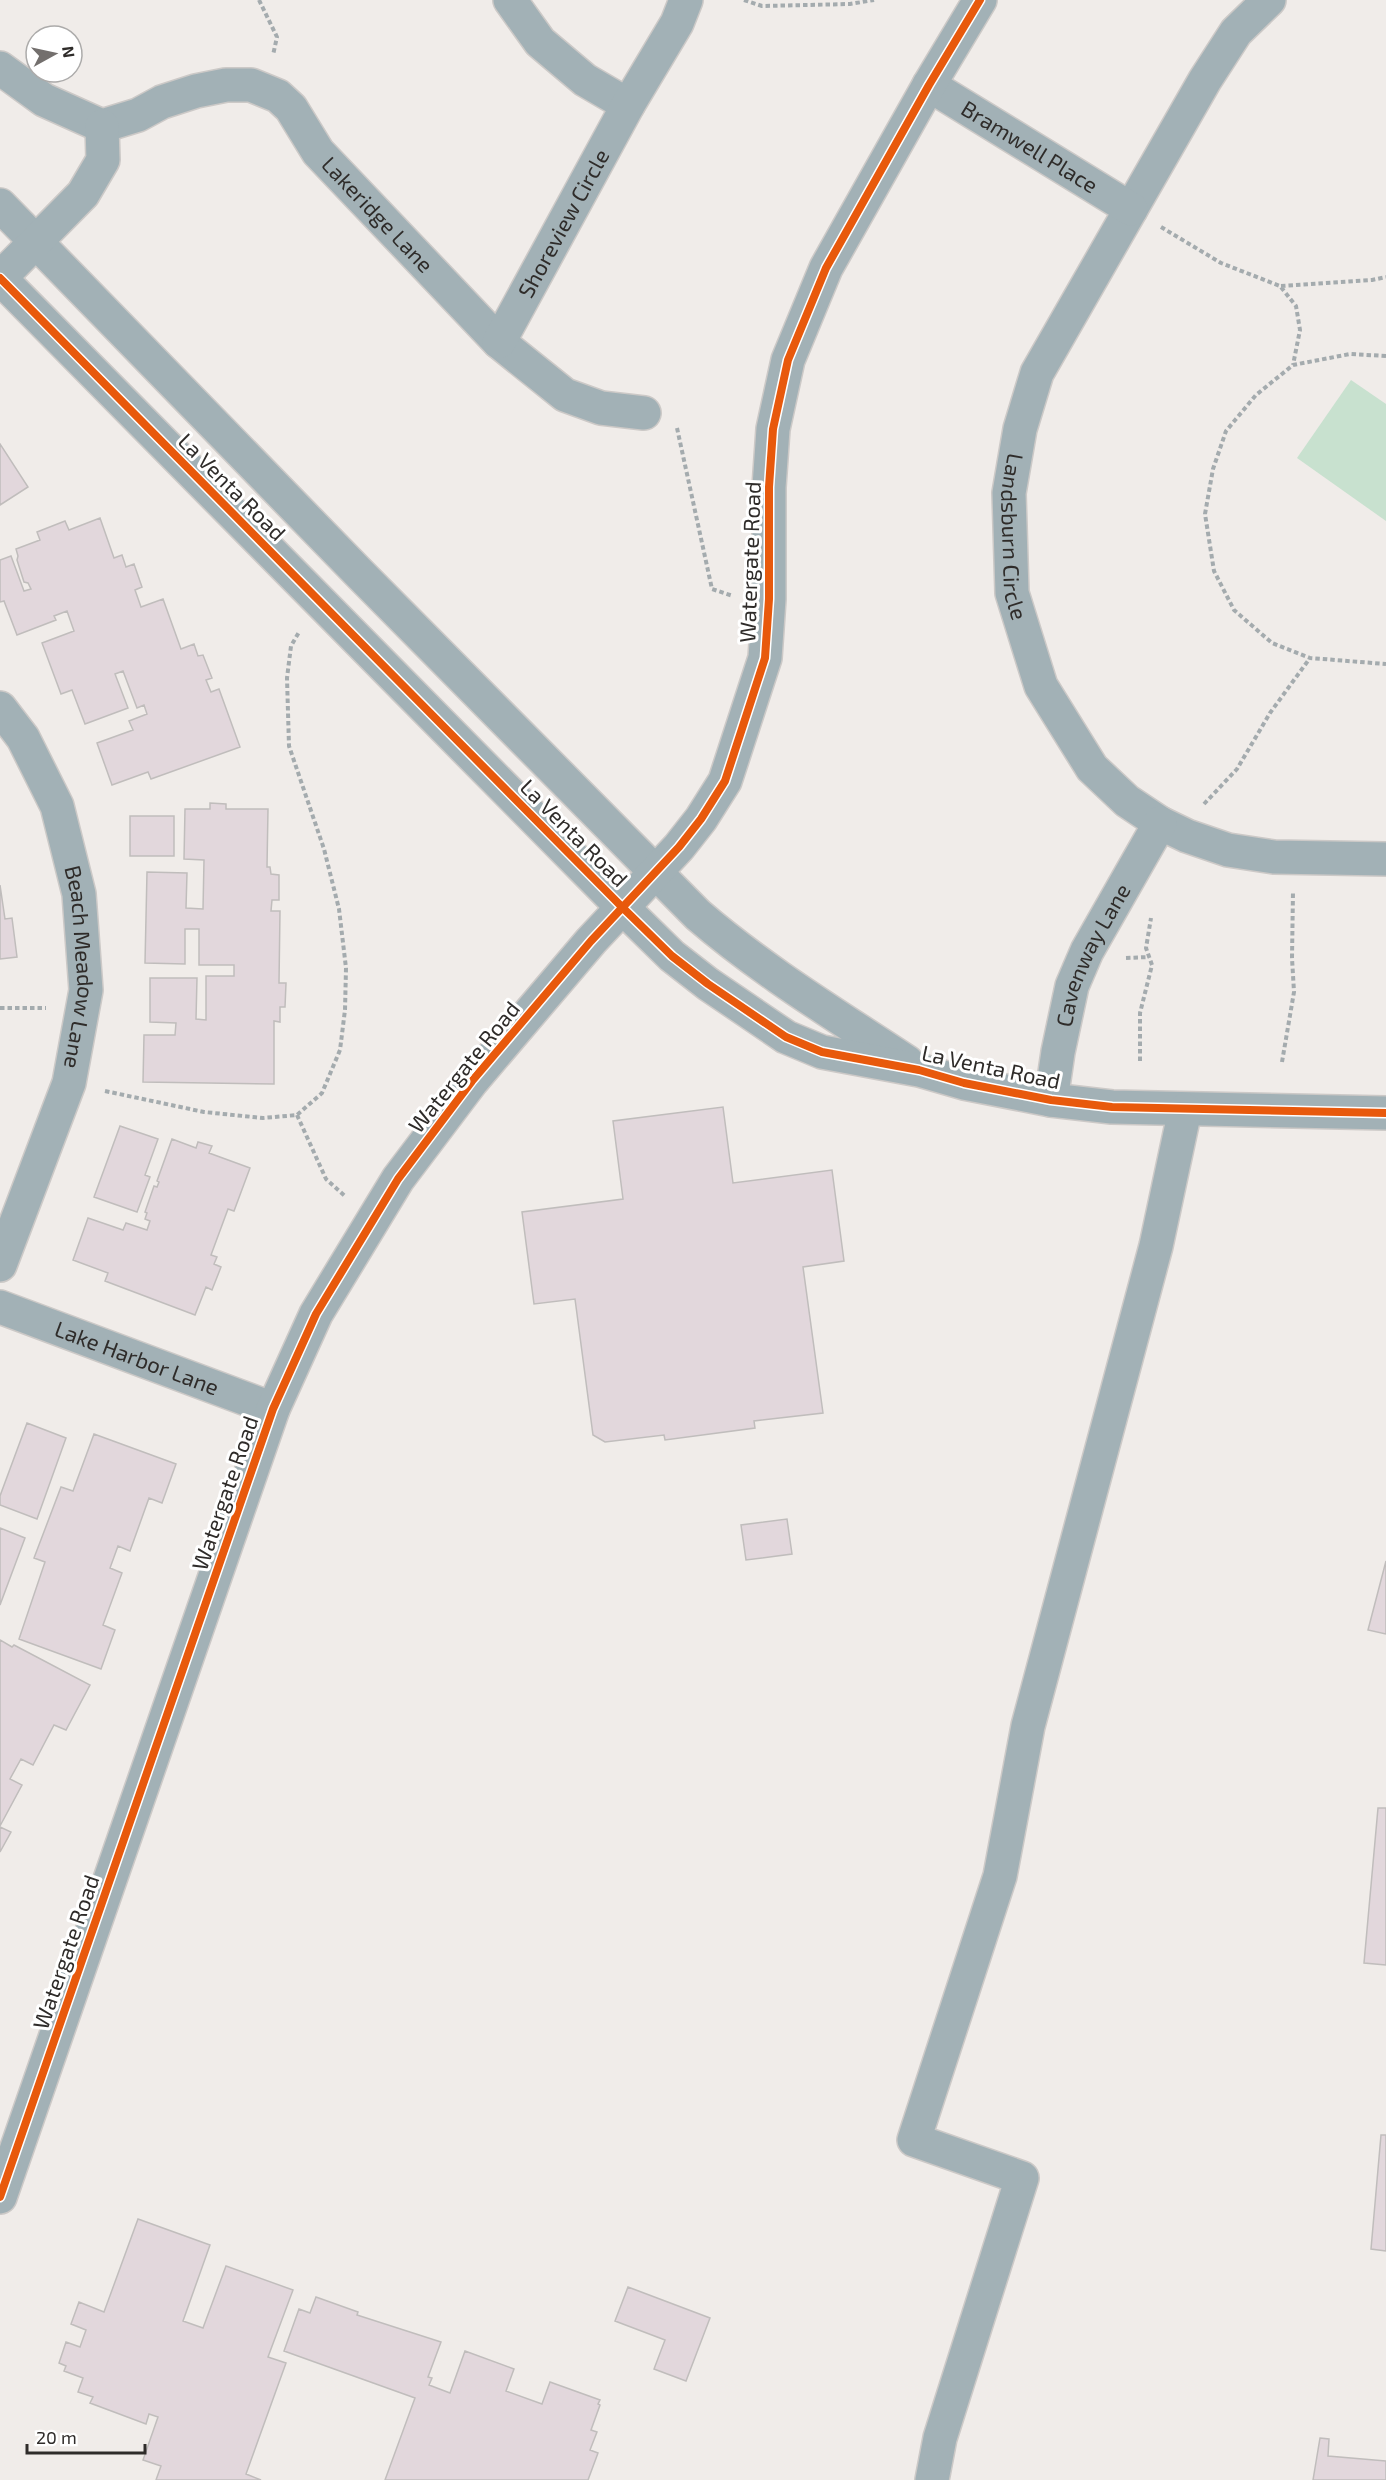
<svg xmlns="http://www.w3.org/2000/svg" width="1386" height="2480" viewBox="0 0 1386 2480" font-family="'Exo 2',sans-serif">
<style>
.park{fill:#c8e1cf}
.building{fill:#e2d7dc;stroke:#c0bdbc;stroke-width:1.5}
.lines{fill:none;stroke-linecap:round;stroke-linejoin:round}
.minor-casing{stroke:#ccc9c7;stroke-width:36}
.path{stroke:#a4abae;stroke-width:4;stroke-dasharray:4.5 3;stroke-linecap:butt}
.minor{stroke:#a2b1b6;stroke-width:33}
.cycleway-casing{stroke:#fff;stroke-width:11}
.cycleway{stroke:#e8590c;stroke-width:8}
.labels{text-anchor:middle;stroke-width:6;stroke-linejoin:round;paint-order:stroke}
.street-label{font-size:22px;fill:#2f2c2a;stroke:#fff}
</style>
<rect width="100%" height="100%" fill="#f0ece9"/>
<path class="park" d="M1351,380L1386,404V521L1297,458Z"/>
<path class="building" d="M0,444L28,487L0,505Z
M100,518L114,558L122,555L126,567L134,564L142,587L135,590L141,607L163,599L181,649L194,644L198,656L203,655L212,678L206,680L211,692L219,689L240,747L151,779L148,772L112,785L97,743L133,730L129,721L147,714L144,705L137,708L123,671L115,674L128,708L85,724L72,690L61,694L42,643L74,631L67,611L54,616L56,620L17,635L4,601L0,602V560L11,556L24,591L31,589L28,583L24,582L17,560L18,556L16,549L40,540L37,532L65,521L69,530Z
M210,803L226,804V809H268L267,867H270L271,874L279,875V900H272L271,911H280L279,983H286L285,1007H280V1022L274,1021V1084L143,1082L144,1035H175L176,1023L150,1022V978H197L196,1019L206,1020V976H234V965H199V929H185V964L145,963L147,872L187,873L186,908L203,909L204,860L184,859L185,809H210Z
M130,816H174V856H130Z
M0,885L5,919L12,918L17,957L0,959Z
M723,1107L733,1183L832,1170L844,1261L803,1267L823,1413L754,1421L755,1428L665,1440L664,1435L605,1442L593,1435L575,1299L534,1304L522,1212L623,1199L613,1121Z
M120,1126L158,1139L145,1175L150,1177L137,1212L94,1197Z
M172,1139L196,1148L198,1142L212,1146L209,1153L250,1168L234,1211L228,1209L211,1255L217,1257L214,1264L221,1267L212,1290L206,1287L195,1315L105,1281L108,1273L73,1260L88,1218L123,1230L126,1223L147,1230L150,1221L145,1219L147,1213L145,1212L154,1186L157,1187L159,1182L157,1181Z
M27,1423L66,1438L37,1519L0,1505V1496Z
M94,1434L176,1464L162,1503L149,1498L130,1551L118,1546L110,1568L122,1573L103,1625L115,1630L101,1669L19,1639L45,1562L34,1558L61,1487L73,1491Z
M787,1519L792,1554L746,1560L741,1525Z
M0,1528L25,1538L0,1605Z
M1386,1561V1634L1368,1630Z
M0,1640L12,1647L14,1645L90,1685L66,1730L54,1725L33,1765L21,1759L10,1779L22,1785L0,1826Z
M1378,1808H1386V1965L1364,1963Z
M0,1827L11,1832L0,1852Z
M1381,2135H1386V2251L1371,2249Z
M138,2219L210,2245L183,2321L203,2328L226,2266L293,2290L268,2357L286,2363L246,2474L261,2480H156L161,2466L143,2460L158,2417L149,2414L146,2424L90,2403L93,2397L78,2392L83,2378L64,2371L66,2366L59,2363L66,2342L80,2347L86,2330L71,2324L79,2302L104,2312Z
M628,2287L710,2318L686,2381L654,2369L665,2340L615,2321Z
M316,2297L358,2312L357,2315L441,2342L428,2377L432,2378L429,2385L450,2393L465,2351L514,2369L506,2391L542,2404L550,2382L600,2400L598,2404L600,2405L591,2430L597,2432L590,2450L598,2453L588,2480H385L415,2398L284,2351L299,2309L310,2313Z
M1320,2438L1329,2439L1328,2456L1386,2461V2480H1313Z"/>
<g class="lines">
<defs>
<g id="minor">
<path d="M510,0L540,42L585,80L628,105"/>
<path id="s1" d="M1269,0L1236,32L1205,80L1037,373L1020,429L1009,493L1012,593L1041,686L1092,768L1127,801L1160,823L1187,836L1228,850L1274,857L1386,859"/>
<path id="s2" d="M0,68L44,100L102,126L138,115L162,102L196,91L226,85H251L278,96L291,108L318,152L499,342L565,395L601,408L644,413"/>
<path id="s3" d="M929,85L1131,209"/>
<path d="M0,205L359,573L698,915C763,971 836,1015 907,1062"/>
<path d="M0,278L623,908L672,956L708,984L786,1037L822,1052L919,1070L964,1083L1051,1100L1112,1107L1386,1113"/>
<path d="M0,278L83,194L103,160L102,126"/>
<path id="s4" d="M499,342L628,105L677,23L686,0"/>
<path id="s5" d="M0,708L23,738L57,806L79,894L86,990L69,1083L0,1265"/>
<path id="s6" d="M1051,1100L1058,1052L1072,986L1087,951L1160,823"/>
<path id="s7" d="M0,1307L273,1409"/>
<path d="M0,2197L273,1409L316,1314L398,1179L472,1081L591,941L679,847L701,819L725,781L765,658L769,599V487L773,429L788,360L826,268L929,85L980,0"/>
<path d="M932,2480L940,2438L1022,2178L914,2140L1000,1876L1028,1726L1156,1246L1185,1110"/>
</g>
</defs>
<use href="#minor" class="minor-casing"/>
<path class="path" d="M259,0L277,37L273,55
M744,0L762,6L850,4L874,0
M1161,227L1221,263L1280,286L1296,306L1300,330L1293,365
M1281,286L1372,280L1386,277
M1386,356L1350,354L1293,365L1256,395L1226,431L1213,469L1205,514L1214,571L1234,610L1272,643L1310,658L1386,664
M677,428L712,589L733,596
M1204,804L1237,769L1270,713L1310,658
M1126,958L1149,957
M0,1008H46
M1140,1061V1013L1152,965L1146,948L1151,918
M1282,1062L1294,992L1292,958L1293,892
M105,1091L204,1112L263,1118L297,1115L322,1093L340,1050L345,1010L346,968L339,909L324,849L289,746L287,678L291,646L299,632
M297,1115L326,1179L345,1196"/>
<use href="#minor" class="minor"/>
<defs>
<path id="cycleway" d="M0,278L623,908L672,956L708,984L786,1037L822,1052L919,1070L964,1083L1051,1100L1112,1107L1386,1113
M0,2197L273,1409L316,1314L398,1179L472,1081L591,941L679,847L701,819L725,781L765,658L769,599V487L773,429L788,360L826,268L929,85L980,0"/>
</defs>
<use href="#cycleway" class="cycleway-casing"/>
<use href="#cycleway" class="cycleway"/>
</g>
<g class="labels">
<g class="street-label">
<text dy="8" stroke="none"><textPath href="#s3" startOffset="118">Bramwell Place</textPath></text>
<text dy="8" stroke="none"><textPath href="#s2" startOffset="459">Lakeridge Lane</textPath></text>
<text dy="8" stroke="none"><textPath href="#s4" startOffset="135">Shoreview Circle</textPath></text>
<text transform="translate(232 487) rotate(45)" y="8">La Venta Road</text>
<text dy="8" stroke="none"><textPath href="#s1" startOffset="608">Landsburn Circle</textPath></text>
<text transform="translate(750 562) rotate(-88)" y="8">Watergate Road</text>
<text transform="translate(574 833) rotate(45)" y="8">La Venta Road</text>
<text dy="8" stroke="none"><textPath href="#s6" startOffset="152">Cavenway Lane</textPath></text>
<text dy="8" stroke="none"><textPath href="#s5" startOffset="278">Beach Meadow Lane</textPath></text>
<text transform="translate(464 1067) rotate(-51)" y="8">Watergate Road</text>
<text transform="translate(991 1067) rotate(12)" y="8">La Venta Road</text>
<text dy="8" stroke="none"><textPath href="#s7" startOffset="146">Lake Harbor Lane</textPath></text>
<text transform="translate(225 1493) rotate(-71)" y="8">Watergate Road</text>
<text transform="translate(66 1952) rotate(-71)" y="8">Watergate Road</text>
</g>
</g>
<g transform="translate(54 54) rotate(82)"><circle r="28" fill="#ffffff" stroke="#acabaa" stroke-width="1.5"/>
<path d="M0-4.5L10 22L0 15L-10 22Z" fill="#736f6d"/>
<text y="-9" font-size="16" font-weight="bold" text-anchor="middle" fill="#2f2c2a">N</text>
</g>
<path d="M27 2444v9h118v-9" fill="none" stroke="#2f2c2a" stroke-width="3"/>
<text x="36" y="2444" font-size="18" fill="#2f2c2a" stroke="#ffffff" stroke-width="4.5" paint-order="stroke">20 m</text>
</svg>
